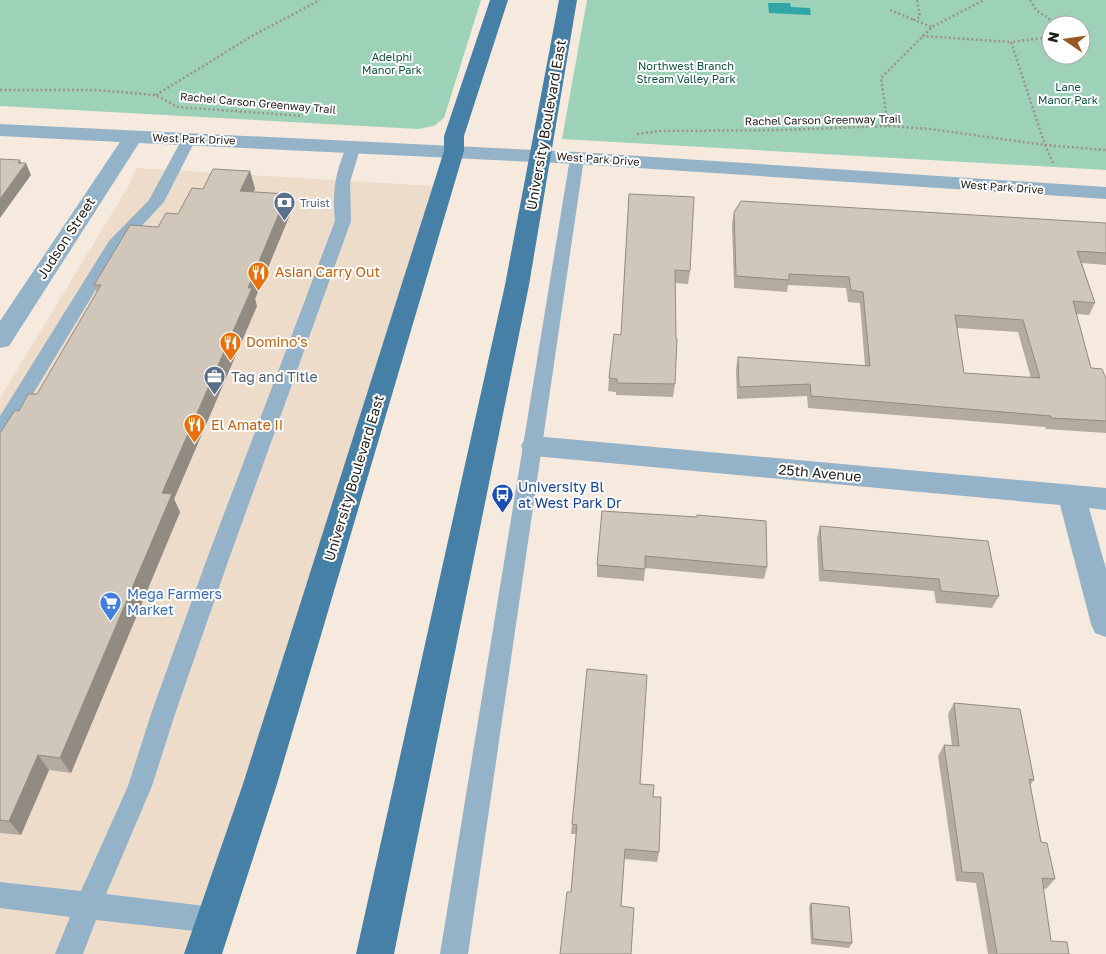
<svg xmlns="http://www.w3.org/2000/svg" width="1106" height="954" viewBox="0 0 1106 954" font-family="'Golos Text',sans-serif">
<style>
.built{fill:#eedccb}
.green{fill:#9dd2b9;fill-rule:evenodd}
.water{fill:#31a6a6}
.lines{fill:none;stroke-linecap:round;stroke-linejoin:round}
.path{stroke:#9b938a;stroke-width:2.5;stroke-dasharray:2 2.5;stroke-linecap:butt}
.lane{fill:#94b2c8;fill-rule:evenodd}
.street{fill:#94b2c8;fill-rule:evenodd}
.primary{fill:#4680a6;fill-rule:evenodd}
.wall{fill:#b4aaa0;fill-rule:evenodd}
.shaded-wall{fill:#928b82}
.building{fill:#d1c6ba;stroke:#928b82;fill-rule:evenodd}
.labels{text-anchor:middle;stroke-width:4;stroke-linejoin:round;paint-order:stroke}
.far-park-label{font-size:11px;fill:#0d533b;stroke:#fff}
.far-street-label{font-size:11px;fill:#211d19;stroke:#fff}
.far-service-label{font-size:11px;fill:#4e5e75;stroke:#fff;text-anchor:start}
.street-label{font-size:14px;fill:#211d19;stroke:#fff}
.food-label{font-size:14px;fill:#c56008;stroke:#fff;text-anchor:start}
.service-label{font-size:14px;fill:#4e5e75;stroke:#fff;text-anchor:start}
.transit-label{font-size:14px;fill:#164399;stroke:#fff;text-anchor:start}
.shop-label{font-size:14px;fill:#366cbe;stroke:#fff;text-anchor:start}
</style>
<rect width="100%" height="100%" fill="#f6eade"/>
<path class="built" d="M136,168L434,186L205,954H0V398L129,185Z"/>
<path class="green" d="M0,0H481L444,118L434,126L418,129L0,106Z
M587,0H1106V170L562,139ZM1051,25H1081V55H1051Z"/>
<path class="water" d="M768,3H790L791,7L810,8L811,15L769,13Z"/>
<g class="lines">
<path class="path" d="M917,0L920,17L914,20L932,27
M1030,0L1037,11L1049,18L1051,26
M890,10L914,20
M922,36L1011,42
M1051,37L1011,42L1045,145L1053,163
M0,90H95L155,95L178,107L303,116
M156,95L252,36L320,0
M888,126L881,78L932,27L984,0
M637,134L659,131L784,130L888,126L930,129L1045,145L1106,150"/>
<path class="lane" d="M189,135L194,136L196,139L164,202L121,248L7,437L0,439V416L109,241L149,200L182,139L184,136Z
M354,142L359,143L361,146L350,182L351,221L230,556L176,711L152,786L106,894L213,907L223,910L226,920L223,930L213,933L96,920L83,954H55L70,917L0,908V882L81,891L128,786L152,711L208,556L335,221C332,194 335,171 347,146L349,143Z
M577,154L582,155L584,158L468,954H440L570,158L572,155Z"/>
<path class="street" d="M0,124L577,152L1106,187V199L577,164L139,143L9,346L0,348V321L120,142L0,136Z
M534,436L1106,488V510L1089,508L1106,569V637L1095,633L1091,624L1060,505L534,456L525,453L521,446L525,439Z"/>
<path class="primary" d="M490,0H508L464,136V151L277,784L222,954H184L243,784L444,151V136Z
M559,0H577L529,285L394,954H356L505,285Z"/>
</g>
<path class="wall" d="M250,171L255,189L253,192L287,194L291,212L255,299L257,306L174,499L180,512L71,773L49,770L21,835L0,833V433L19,411L37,394L97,292L94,285L158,227L178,214L203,189Z
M629,194L690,271L688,284L675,283V384L673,397L616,395V392L608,391L609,378L621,335Z
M734,212L1106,223V265L1082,263L1095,303L1089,315L1076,314L1091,368L1106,379V433L1046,429L1045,427L808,408L807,396L737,399L736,369L738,357L865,366L860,303L848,302L846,288L788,285L787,292L734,288L732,224ZM957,328L1018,332L1031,378L964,373Z
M697,517L767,567L764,579L645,568L644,581L597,577V565Z
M820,526L999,596L992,608L936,603L934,591L819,581L817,538Z
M954,703L1034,780L1030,785L1041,842L1055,879L1046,889L1043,888L1051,941L1069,954H988L976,883L956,881L938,756L944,745L952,746L948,714Z
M640,784L653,797L659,852L657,862L624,859L621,906L631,954L571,892L576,834H571L572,824Z
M811,903L852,943L849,948L811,944L809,907Z"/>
<path class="shaded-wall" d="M20,160L23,168L26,163L31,175L0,218V199Z
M250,171L255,189L245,209L240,191Z
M287,194L291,212L255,299L257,306L174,499L180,512L71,773L60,758L162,493Z
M38,755L49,770L21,835L9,821Z"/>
<path class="building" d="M0,159L20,160L18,163H26L0,199Z
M213,169L250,171L240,191L287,194L248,288H252L162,493L172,494L60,758L38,755L9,821L0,820V433L15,410L19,411L28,394H37L101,285H94L130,225L158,227L166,213L178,214L192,188L203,189Z
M629,194L694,197L690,271L675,270L676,339H677L675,384L617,383V379L609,378L614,334L621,335Z
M741,201L1106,223V253L1077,251L1095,303L1073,301L1091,368L1102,369L1106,379V421L1051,418V416L811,396L810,384L739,387L738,357L870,366L863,292L851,290L849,277L789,274V280L736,276L734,212ZM955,315L1023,320L1040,378L964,373Z
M602,511L697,517V515L766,521L767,567L645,556V569L597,565Z
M820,526L988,541L999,596L941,591L939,579L823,570Z
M587,669L647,675L640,784L654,785L653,797H661L659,852L625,849L621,906L634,908L631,954H560L567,892H571L577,825L572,824Z
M954,703L1020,709L1034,780L1029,779L1041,842L1047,843L1055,879L1042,878L1051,941L1067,942L1069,954H997L983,873L962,872L944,745L959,746Z
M811,903L849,907L852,943L813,939Z"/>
<defs>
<symbol id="bank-pin" viewBox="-11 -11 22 30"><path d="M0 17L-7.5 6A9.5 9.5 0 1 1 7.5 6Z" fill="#5c6f8a" stroke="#fff"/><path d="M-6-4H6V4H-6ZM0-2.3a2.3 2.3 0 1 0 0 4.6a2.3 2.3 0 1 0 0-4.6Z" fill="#fff"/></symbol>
<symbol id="restaurant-pin" viewBox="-11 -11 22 30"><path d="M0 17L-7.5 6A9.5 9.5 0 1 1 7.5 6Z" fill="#e8710a" stroke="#fff"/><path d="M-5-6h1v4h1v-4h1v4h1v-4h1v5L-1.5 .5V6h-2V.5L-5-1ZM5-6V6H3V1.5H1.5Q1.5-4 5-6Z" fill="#fff"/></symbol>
<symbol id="office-pin" viewBox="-11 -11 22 30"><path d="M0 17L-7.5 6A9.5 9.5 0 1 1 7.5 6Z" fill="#5c6f8a" stroke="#fff"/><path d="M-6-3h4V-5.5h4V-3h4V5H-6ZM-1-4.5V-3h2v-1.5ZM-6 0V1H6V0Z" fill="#fff"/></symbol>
<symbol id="bus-pin" viewBox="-11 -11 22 30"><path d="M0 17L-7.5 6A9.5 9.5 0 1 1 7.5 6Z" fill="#1a4fb4" stroke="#fff"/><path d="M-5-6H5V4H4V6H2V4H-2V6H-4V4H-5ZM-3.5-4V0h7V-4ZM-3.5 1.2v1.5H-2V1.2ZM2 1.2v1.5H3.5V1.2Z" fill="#fff"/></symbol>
<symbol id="supermarket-pin" viewBox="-11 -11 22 30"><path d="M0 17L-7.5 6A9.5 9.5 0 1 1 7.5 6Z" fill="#3f7fe0" stroke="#fff"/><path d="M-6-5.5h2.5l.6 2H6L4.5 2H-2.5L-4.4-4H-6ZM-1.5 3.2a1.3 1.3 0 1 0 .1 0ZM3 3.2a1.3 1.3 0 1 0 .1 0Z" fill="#fff"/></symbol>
</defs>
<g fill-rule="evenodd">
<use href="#bank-pin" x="272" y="190" width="25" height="34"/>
<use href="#restaurant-pin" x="246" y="260" width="25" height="34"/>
<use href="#restaurant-pin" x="218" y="330" width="25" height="34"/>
<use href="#office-pin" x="202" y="364" width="25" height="34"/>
<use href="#restaurant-pin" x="182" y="412" width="25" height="34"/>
<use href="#bus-pin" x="490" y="482" width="25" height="34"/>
<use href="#supermarket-pin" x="98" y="590" width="25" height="34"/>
</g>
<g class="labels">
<g class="far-park-label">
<text x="392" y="61">Adelphi<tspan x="392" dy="13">Manor Park</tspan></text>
<text x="686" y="70">Northwest Branch<tspan x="686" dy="13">Stream Valley Park</tspan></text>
<text x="1068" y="91">Lane<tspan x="1068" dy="13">Manor Park</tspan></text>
</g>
<g class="far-street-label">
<text transform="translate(258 103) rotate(5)" y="4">Rachel Carson Greenway Trail</text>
<text transform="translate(823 120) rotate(-1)" y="4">Rachel Carson Greenway Trail</text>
<text transform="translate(194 139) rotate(2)" y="4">West Park Drive</text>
<text transform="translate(598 159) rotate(4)" y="4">West Park Drive</text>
<text transform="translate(1002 187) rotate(4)" y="4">West Park Drive</text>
</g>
<g class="far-service-label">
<text x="300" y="207">Truist</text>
</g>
<g class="street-label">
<text transform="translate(546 125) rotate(-80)" y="5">University Boulevard East</text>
<text transform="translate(66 238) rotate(-57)" y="5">Judson Street</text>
<text transform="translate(820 473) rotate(5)" y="5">25th Avenue</text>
<text transform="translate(354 478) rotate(-73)" y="5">University Boulevard East</text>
</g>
<g class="food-label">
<text x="275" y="277">Asian Carry Out</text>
<text x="246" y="347">Domino's</text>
<text x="211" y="430">El Amate II</text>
</g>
<g class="service-label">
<text x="231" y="382">Tag and Title</text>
</g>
<g class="transit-label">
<text x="518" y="492">University Bl<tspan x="518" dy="16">at West Park Dr</tspan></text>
</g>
<g class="shop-label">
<text x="127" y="599">Mega Farmers<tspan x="127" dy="16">Market</tspan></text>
</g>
</g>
<g transform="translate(1066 40) rotate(283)"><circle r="24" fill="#ffffff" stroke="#a6a5a3"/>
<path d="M0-4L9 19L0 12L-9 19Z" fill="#995725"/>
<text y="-8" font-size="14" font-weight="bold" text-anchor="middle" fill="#211d19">N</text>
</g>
</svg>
